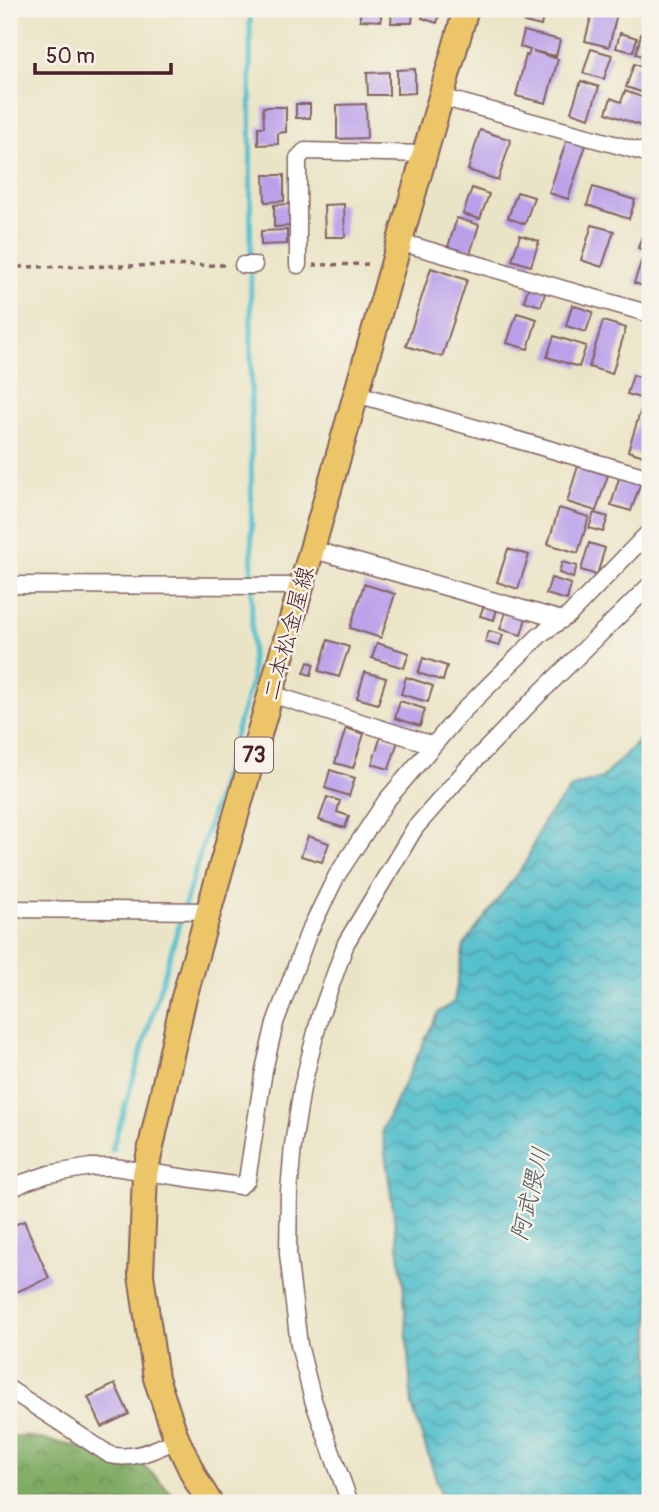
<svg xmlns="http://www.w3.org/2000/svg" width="659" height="1512" viewBox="0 0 659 1512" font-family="Pangolin,'Klee One',sans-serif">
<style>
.forest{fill:url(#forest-crowns);stroke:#646446;stroke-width:2}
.water{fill:url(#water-waves);stroke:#4e6f7c;stroke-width:2}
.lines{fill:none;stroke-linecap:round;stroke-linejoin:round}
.stream{stroke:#53bfcc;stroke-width:5}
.building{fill:#baa0ea}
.minor-casing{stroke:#826461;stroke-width:19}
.primary-casing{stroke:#826461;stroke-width:28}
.path{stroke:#826461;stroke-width:3.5;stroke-dasharray:5 5;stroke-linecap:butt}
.minor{stroke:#fff;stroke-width:16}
.primary{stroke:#edc569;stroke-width:24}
.labels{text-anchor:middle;stroke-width:5;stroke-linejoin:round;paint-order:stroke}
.shield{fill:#f7f3e8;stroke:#7e5f64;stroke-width:2}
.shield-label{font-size:21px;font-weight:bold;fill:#4a1f2b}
.street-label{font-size:23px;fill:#4a1f2b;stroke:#f7f3e8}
.water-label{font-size:24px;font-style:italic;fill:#4d5763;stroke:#f7f3e8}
</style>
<defs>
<pattern id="forest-crowns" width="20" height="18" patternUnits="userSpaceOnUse" patternTransform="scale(1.75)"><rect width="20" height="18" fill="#7eaa62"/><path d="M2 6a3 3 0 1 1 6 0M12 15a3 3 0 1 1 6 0" fill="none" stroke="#698a51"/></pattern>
<pattern id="water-waves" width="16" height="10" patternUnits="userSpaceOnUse" patternTransform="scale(1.75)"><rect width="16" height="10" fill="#53bfcc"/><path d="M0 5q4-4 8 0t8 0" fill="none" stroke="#479ba6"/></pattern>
</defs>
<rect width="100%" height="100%" fill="#f7f3e8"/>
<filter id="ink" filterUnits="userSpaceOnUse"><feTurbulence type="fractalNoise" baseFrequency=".0143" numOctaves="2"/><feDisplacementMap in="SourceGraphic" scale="14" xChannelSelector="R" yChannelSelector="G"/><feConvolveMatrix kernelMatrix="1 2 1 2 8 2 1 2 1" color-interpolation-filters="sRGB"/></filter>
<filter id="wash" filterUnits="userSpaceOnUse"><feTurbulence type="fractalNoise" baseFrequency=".00686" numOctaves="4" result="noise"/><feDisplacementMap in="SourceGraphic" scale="28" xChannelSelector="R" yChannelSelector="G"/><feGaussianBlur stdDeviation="1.57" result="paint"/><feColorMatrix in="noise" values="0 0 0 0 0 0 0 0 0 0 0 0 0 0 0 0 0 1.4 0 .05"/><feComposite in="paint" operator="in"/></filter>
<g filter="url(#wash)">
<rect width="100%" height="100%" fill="#eae4c6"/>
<path class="forest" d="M25,1436L137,1459L182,1503H9V1437Z"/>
<path class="water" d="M650,729V1503H444L412,1406L403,1281L382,1130L438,1013L454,1002L464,945L526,862L543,822L572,787L602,778Z"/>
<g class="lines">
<path class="stream" d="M112,1150L252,679L250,9"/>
</g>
<g id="blocks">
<path class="building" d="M360,9H381V21L360,20Z
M392,9H413L412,23H391Z
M425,9H441L437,23L422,18Z
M528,9H545L541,26L524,22Z
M593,9H618L609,47L585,41Z
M524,31L560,40L556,56L533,51L558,59L546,103L516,96L526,55L528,56L530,50L520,47Z
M620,33L637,38L633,52L616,48Z
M641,34L650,36V58L636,54Z
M591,49L612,55L604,79L583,73Z
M634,64L650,70V85L647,94L626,87Z
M415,69V93L397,94V70Z
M389,72V95H368L367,73Z
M581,81L599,87L589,118L571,112Z
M625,91L650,100L641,126L606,113L611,98L621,102Z
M296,104H310V118H296Z
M366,104L367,138L337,139V105Z
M263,107H286V132L278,133V144L258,145V127H264Z
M480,130L511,140L498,180L468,170Z
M567,139L586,145L568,199L549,193Z
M264,175H284V201L265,202Z
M593,187L635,200L629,219L587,205Z
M472,188L489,194L480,219L463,214Z
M517,192L534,197L525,224L508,218Z
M290,204L291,226L274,227V205Z
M344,204L345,237H325L324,205Z
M457,218L479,225L470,254L448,247Z
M592,225L614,231L602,267L581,260Z
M287,230V244L261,245V231Z
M644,230L650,232V251L638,248Z
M520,235L539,241L531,266L512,260Z
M642,259L650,262V288L634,283Z
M431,268L467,280L442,357L406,346Z
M529,285L546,290L541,306L524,301Z
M572,305L593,312L586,332L566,326Z
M517,313L537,319L528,349L507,343Z
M603,321L626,328L612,374L589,367Z
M554,336L586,346L579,367L547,357Z
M633,375L649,380L643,399L627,394Z
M642,406L650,409V458L628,451Z
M578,466L608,475L596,511L567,502Z
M620,475L641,482L631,511L611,505Z
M559,508L589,517L578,553L548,544Z
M594,513L608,517L603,532L589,528Z
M589,543L605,548L597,575L581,570Z
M508,549L529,555L518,589L497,582Z
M562,562L577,566L573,578L559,573Z
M551,578L571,584L567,600L546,594Z
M364,584L395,594L381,638L350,628Z
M484,605L497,609L494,620L480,616Z
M506,612L526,618L521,635L500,629Z
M489,631L503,635L499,646L485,642Z
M328,640L349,647L339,677L319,671Z
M377,643L409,653L404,668L372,658Z
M423,658L447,666L443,681L418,673Z
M308,662L314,664L311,675L304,673Z
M365,672L386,678L378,704L357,698Z
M406,677L433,686L428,702L401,694Z
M400,701L425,709L420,726L395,718Z
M346,728L364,734L353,768L335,763Z
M381,736L398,741L389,769L372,764Z
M330,770L355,778L349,796L325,788Z
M327,797L340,801L337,812L349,816L345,828L319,820Z
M308,836L329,843L322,862L301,856Z
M24,1221L49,1278L16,1292L9,1275V1227Z
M115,1384L129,1414L102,1427L88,1397Z"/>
</g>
</g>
<g filter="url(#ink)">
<use href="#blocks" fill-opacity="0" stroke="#826461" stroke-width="2"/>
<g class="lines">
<defs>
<path id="minor" d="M441,97L650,154
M400,242L650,314
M243,265H254
M298,265V158L305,151L425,154
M357,394L650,478
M311,549L562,620
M9,585L300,586
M271,694L433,745
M9,909L209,911
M9,1190L25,1182L49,1174L91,1167H114L240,1186L247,1180L264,1070L275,1023L308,934L337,875L386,801L460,714L541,634L569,615L650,531
M9,1389L110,1455C135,1461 155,1449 177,1440
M350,1503L313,1400L299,1345L288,1254L289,1192L293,1145L302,1088L320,1016L346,943L415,828L465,771L538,695L650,585"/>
<path id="primary" d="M210,1503L196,1480L177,1440L156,1378L141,1275L145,1174L183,1001L466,9"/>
</defs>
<use href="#minor" class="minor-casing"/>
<use href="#primary" class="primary-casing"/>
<path class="path" d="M313,265L371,264
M9,267L227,265"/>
<use href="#minor" class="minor"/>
<use href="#primary" class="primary"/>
</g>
</g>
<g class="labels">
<rect class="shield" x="235" y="737.5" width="38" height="35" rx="5"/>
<g class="shield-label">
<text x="254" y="762">73</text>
</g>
<g class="street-label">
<text transform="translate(288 633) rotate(-75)" y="8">二本松金屋線</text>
</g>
<g class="water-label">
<text transform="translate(530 1194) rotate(-76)" y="8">阿武隈川</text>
</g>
</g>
<rect width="659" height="1512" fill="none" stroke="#f7f3e8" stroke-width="35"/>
<path d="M35 63v10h136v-10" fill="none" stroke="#4a1f2b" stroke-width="3.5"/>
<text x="46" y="63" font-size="21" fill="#4a1f2b" stroke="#f7f3e8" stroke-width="5" paint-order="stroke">50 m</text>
</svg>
